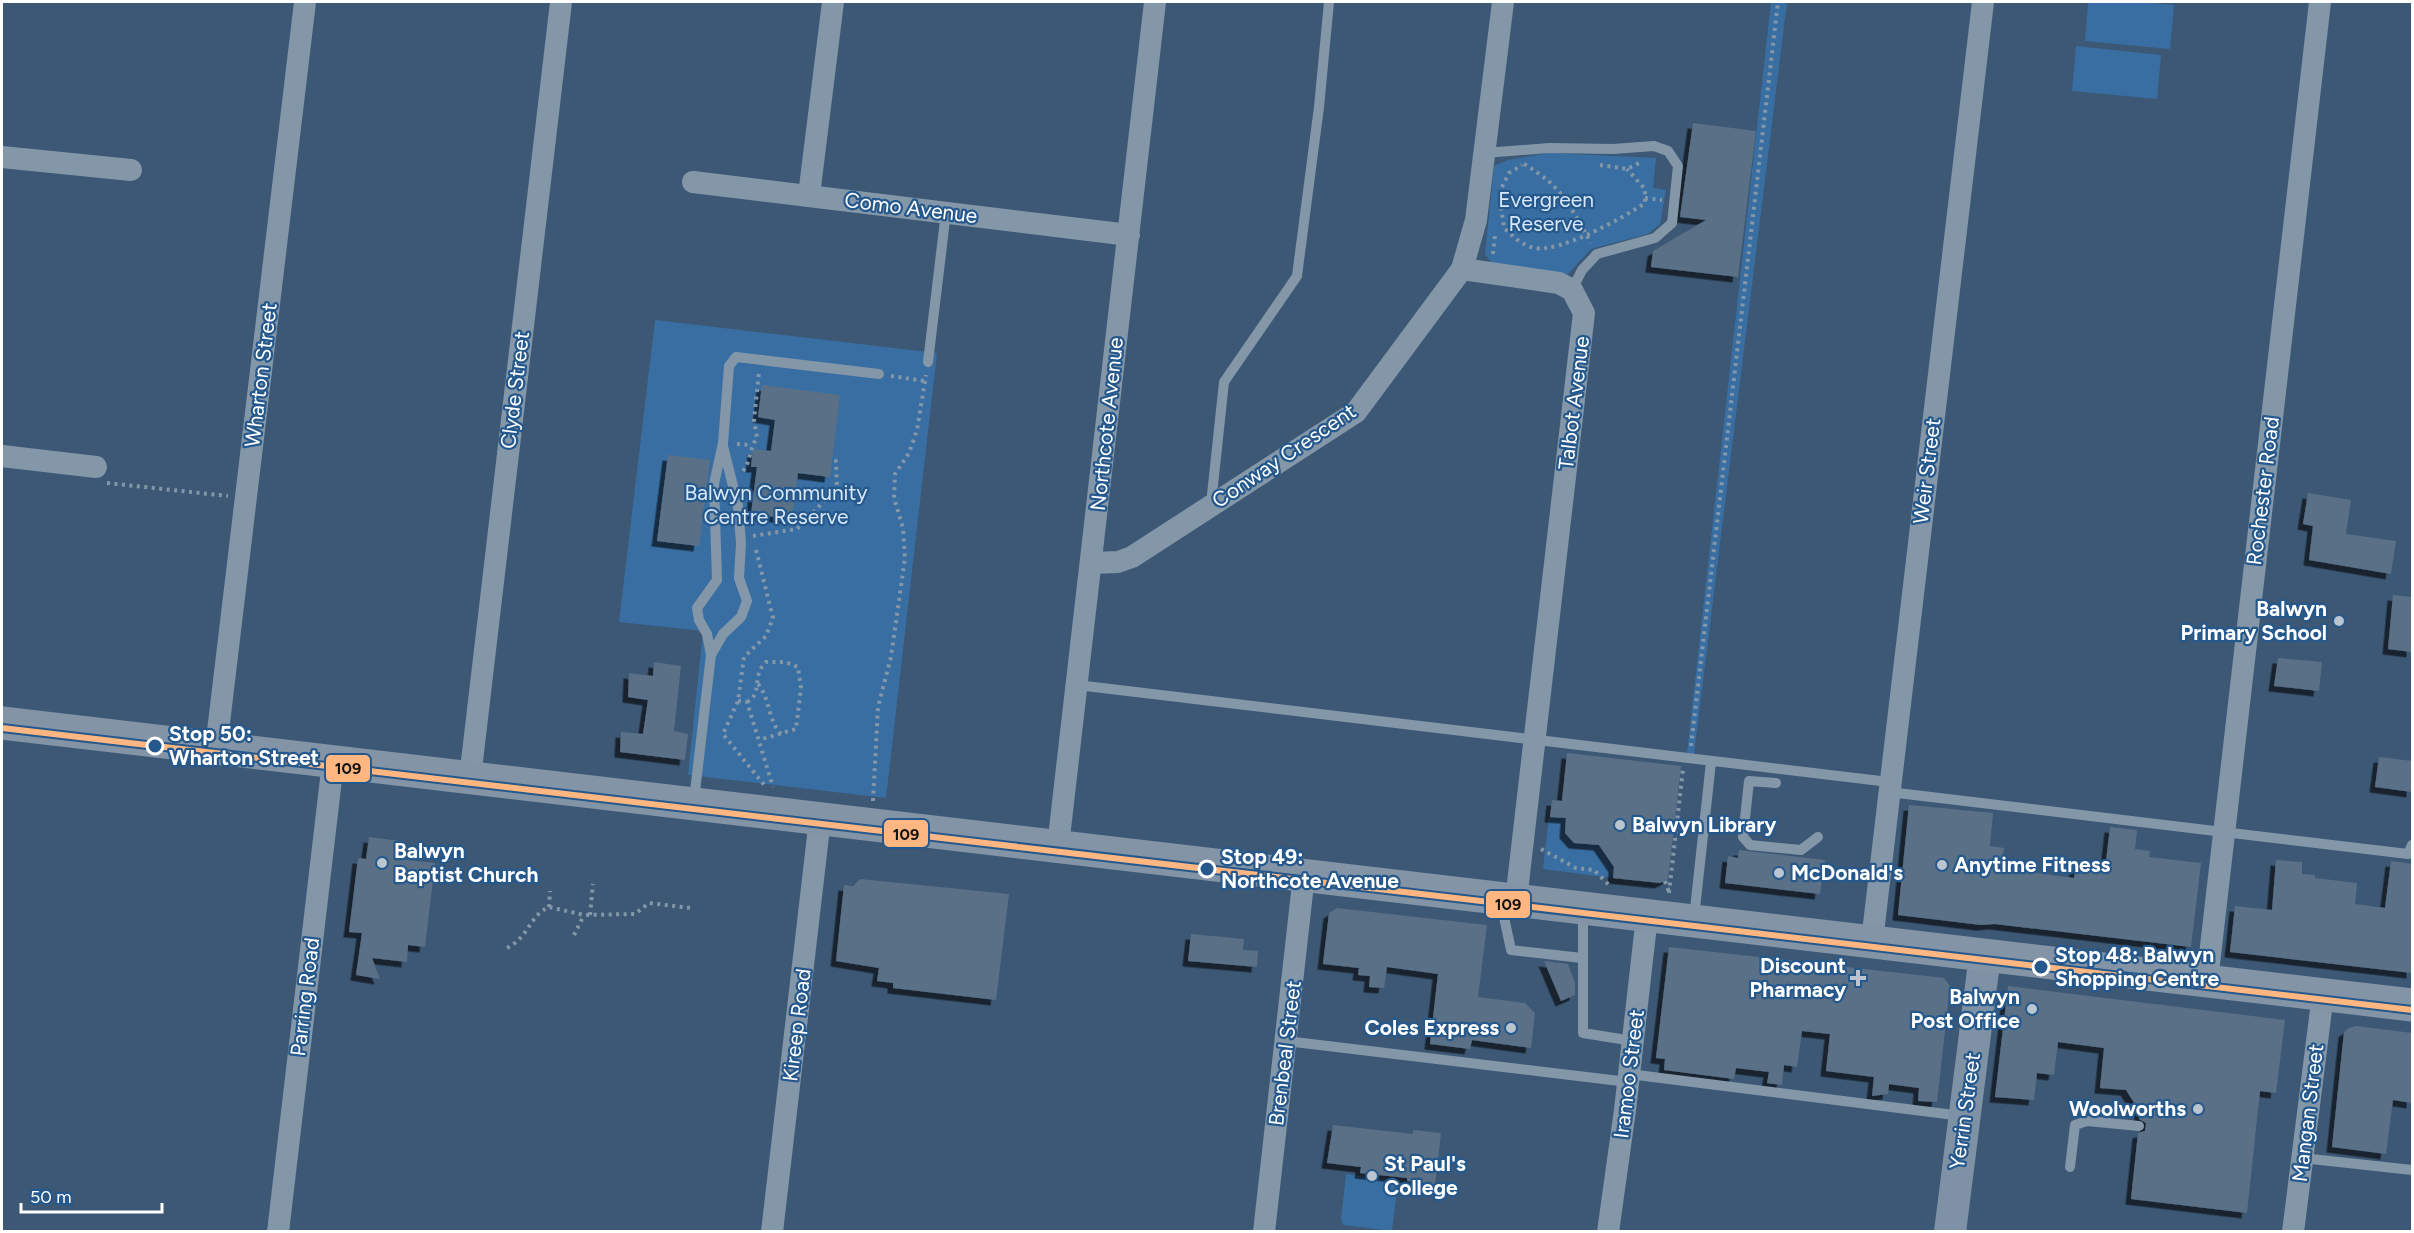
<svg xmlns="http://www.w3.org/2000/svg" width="2414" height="1233" viewBox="0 0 2414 1233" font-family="Figtree,sans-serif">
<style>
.green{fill:#396ea2}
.building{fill:#5a7086;filter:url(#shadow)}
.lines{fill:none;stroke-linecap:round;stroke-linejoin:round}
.path{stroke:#8397a9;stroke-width:4;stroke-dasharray:3 4.5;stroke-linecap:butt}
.lane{stroke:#8397a9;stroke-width:10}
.street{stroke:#8397a9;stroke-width:22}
.secondary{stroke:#7f92a5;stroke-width:32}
.primary{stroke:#8394a7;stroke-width:33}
.tram-1-casing{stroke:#25588c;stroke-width:10}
.tram-1{stroke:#ffb680;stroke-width:6}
.poi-dot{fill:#bbc5cf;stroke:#25588c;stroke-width:2}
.stop-dot{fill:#25588c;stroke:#fff;stroke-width:3}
.labels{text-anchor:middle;stroke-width:4.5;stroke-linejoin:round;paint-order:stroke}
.park-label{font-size:21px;fill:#d8e8f8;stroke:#25588c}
.street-label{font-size:21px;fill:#fff;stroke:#25588c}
.poi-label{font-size:21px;font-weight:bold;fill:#fff;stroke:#25588c;text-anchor:end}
.stop-label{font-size:21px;font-weight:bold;fill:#fff;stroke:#25588c;text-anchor:start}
.line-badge{stroke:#25588c;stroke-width:2}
.pale-badge-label{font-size:16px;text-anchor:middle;font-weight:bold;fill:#111}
</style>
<defs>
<filter id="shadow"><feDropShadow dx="-5.5" dy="5.5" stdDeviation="0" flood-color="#0009"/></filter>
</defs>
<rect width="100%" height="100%" fill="#3c5875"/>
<path class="green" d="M1771,2H1787L1694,754L1687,753Z
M2088,2H2141L2174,5L2170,49L2085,41Z
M2076,46L2161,55L2157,99L2072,91Z
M1550,153L1656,158L1653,188L1666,190L1660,224L1648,234L1591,249L1567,275L1493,265L1485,254L1494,166L1508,160Z
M655,320L937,353L886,798L688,775L703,631L619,622Z
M1549,816L1566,818L1565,833L1574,843L1599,845L1614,867L1613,878L1543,869Z
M1346,1174L1398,1181L1392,1231L1343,1225L1341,1219Z"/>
<path class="building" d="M1693,123L1756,131L1738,277L1651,267L1653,251L1706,220L1680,217Z
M762,385L840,395L830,477L798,473L792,519L751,514L757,467H751L753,449L771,451L775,420L758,417Z
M668,455L710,460L699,546L657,541Z
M2308,493L2351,500L2346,534L2396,541L2391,574L2309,560L2313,526L2303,524Z
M2393,595L2412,597V652L2388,649Z
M2278,658L2322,662L2319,691L2274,686Z
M654,662L681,666L674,731L688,734L685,760L620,752L621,732L643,734L648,700L628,697L629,673L653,676Z
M1567,753L1681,766L1668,879L1660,883L1613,878L1614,867L1599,845L1574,843L1565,833L1566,818L1550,817L1552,800L1562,801Z
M2379,757L2412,761V792L2375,787Z
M1909,805L1993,813L1990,846L2004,848L2002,866L2031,869V872L2074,878L2075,867L2105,870L2110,827L2137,830L2135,849L2150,851L2149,857L2201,863L2191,947L1995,924L1981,925L1898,915Z
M369,837L400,841L398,859L435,863L425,947L408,945L407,962L372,958L380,979L356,975L362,933L349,932L358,858L366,859Z
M1739,850L1825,860L1820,894L1725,883L1728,856L1738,858Z
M2276,860L2302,862V874L2315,875V878L2357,883L2355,904L2385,908L2391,861L2412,864V973L2230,952L2235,906L2272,910Z
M860,879L1009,894L996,1000L893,988V983L877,981L879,968L836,961L844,885L853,886Z
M1337,908L1487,925L1478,997L1525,1003L1535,1013L1531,1048L1472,1040L1470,1049L1430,1044L1438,974L1387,967L1384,988L1369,987L1370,976L1358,975L1359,968L1323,964L1329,913Z
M1191,934L1244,939L1243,950L1258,951L1257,967L1188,961Z
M1669,947L1796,961V964L1837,969L1838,966L1944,978L1950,986L1937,1102L1918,1101L1919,1088L1889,1084L1888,1094L1872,1096L1874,1077L1826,1071L1830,1034L1802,1031L1797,1067L1784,1065L1782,1085L1767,1083L1769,1072L1736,1068L1734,1079L1664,1070L1665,1059L1656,1058Z
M1544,961L1568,964L1575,983V995L1561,1001Z
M2008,986L2285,1020L2276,1093L2260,1091L2247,1213L2131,1199L2138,1133L2145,1131L2146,1123L2139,1119L2140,1112L2126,1090L2100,1088L2104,1048L2058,1042L2054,1075L2037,1073L2034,1100L1995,1097Z
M2356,1026L2412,1033V1103L2393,1100L2386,1154L2332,1147L2344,1032L2349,1028Z
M1333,1125L1413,1134V1130L1441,1133L1435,1185L1407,1181V1178L1360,1173L1361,1167L1327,1163Z"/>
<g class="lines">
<path class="path" d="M1524,164C1562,186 1570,206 1591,243
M1600,165L1627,169L1639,163
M1502,187L1509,173L1522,165
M1645,198L1662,200
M1500,200L1504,228C1513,236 1521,245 1534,248C1560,253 1623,218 1645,203V189L1627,169
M1493,254L1495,235
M891,376L925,381
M737,444L752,445
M743,471C751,461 749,449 757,438L754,420L759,372
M107,483L228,496
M753,536L797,529L837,488L836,461H831
M756,550L773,618L766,636L744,657L738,701L723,734L765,786
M758,684C770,698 768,721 781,734
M738,701L747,702L773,787
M747,702C760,696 755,681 760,670C761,667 764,665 766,662H785L798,667L801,688L796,729L759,740
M1691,746L1778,2
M873,801L878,707L891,657L905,558L903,528L894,498L895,474L909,453L917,430L926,375
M1541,849L1576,868L1594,870L1609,885
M1665,881L1669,892
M1669,893L1683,769
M549,907L550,891
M590,915L593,884
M574,935L584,915
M507,948C530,936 529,916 549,907L584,915L635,914L649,903L691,908"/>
<path class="lane" d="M1484,153L1549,148L1613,149L1654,146L1668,151L1678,166L1672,223L1655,238L1597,254L1582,270L1572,290
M928,362L946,212
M1211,504L1224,382L1297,276L1319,107L1329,2
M711,655L723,634L741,617L747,601L739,578L741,543L738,506L723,446
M1077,685L1889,782
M1776,783L1749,781L1743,837L1750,845L1801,850L1818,837
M1889,792L2408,854L2412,845
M694,800L711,655L707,634L699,620L697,608L717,580L714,484L723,443L729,366L736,357L879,374
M1501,903L1511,950L1582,958
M1583,912V1033L1633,1041
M1694,918L1711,762
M1286,1041L1628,1082
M1629,1074L1962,1116
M2302,1158L2412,1170
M2070,1167L2075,1125L2087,1121L2139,1126"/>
<path class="street" d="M1503,2L1476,220L1462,269L1559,283L1572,290L1584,313L1516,900
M2,157L131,170
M693,182L1129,235
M809,195L833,2
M2,456L96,467
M1091,563L1118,562L1132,557L1356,412L1462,269
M216,748L305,2
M470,778L561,2
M1058,846L1155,2
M1872,941L1983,2
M2207,981L2320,2
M278,1232L333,762
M772,1232L820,819
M1264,1232L1304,875
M1608,1232L1625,1110L1647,916
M2293,1232L2323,994"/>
<path class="secondary" d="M1950,1232L1985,955"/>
<path class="primary" d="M2,723L2412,1005"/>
<defs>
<path id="tram-1" d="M2,728L2412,1010"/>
</defs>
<use href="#tram-1" class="tram-1-casing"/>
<use href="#tram-1" class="tram-1"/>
</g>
<g class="poi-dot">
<circle cx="2339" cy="621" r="6"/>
<circle cx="1620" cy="825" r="6"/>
<circle cx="382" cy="863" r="6"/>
<circle cx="1942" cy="865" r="6"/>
<circle cx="1779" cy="873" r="6"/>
<path d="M1855 969h6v6h6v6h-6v6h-6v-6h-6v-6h6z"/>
<circle cx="2032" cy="1009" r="6"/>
<circle cx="1511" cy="1028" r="6"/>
<circle cx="2198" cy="1109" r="6"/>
<circle cx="1372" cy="1176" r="6"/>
</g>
<g class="stop-dot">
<circle cx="155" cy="746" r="8"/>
<circle cx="1207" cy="869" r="8"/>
<circle cx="2041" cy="967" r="8"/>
</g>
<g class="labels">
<g class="park-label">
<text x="1546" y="207">Evergreen<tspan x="1546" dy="24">Reserve</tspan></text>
<text x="776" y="500">Balwyn Community<tspan x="776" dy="24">Centre Reserve</tspan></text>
</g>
<g class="street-label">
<text transform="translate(911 208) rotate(7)" y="7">Como Avenue</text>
<text transform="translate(261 375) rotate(-83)" y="7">Wharton Street</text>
<text transform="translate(515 390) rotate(-83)" y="7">Clyde Street</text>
<text transform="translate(1574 403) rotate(-83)" y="7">Talbot Avenue</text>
<text transform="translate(1107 424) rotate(-84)" y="7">Northcote Avenue</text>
<text transform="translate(1284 456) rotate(-34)" y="7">Conway Crescent</text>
<text transform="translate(1927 471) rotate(-83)" y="7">Weir Street</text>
<text transform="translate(2263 491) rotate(-83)" y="7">Rochester Road</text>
<text transform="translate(305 997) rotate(-83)" y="7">Parring Road</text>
<text transform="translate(797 1025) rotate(-83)" y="7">Kireep Road</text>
<text transform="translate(1285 1053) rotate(-83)" y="7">Brenbeal Street</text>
<text transform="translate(1629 1074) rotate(-83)" y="7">Iramoo Street</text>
<text transform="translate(1965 1111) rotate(-82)" y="7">Yerrin Street</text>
<text transform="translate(2308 1113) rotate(-83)" y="7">Mangan Street</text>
</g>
<g class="poi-label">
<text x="2327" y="616">Balwyn<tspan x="2327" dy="24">Primary School</tspan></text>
<text x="1632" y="832" text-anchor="start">Balwyn Library</text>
<text x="394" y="858" text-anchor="start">Balwyn<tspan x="394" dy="24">Baptist Church</tspan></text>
<text x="1954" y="872" text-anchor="start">Anytime Fitness</text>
<text x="1791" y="880" text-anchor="start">McDonald's</text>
<text x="1846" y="973">Discount<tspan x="1846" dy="24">Pharmacy</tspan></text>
<text x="2020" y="1004">Balwyn<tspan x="2020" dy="24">Post Office</tspan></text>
<text x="1499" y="1035">Coles Express</text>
<text x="2186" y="1116">Woolworths</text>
<text x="1384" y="1171" text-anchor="start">St Paul's<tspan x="1384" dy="24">College</tspan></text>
</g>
<g class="stop-label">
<text x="169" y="741">Stop 50:<tspan x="169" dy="24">Wharton Street</tspan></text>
<text x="1221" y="864">Stop 49:<tspan x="1221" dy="24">Northcote Avenue</tspan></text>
<text x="2055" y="962">Stop 48: Balwyn<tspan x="2055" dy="24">Shopping Centre</tspan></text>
</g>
</g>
<g class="line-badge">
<rect x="325" y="754" width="46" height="29" rx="6" fill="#ffb680"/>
<rect x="883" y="819" width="46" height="29" rx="6" fill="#ffb680"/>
<rect x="1485" y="890" width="46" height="29" rx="6" fill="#ffb680"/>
</g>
<g class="pale-badge-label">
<text x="348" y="774">109</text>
<text x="906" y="840">109</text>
<text x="1508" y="910">109</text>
</g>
<rect width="2414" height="1233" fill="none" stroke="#ffffff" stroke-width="6"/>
<path d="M21 1203v9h141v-9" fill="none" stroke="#ffffff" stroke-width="3"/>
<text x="30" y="1203" font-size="18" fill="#ffffff" stroke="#25588c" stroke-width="4.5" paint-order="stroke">50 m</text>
</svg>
